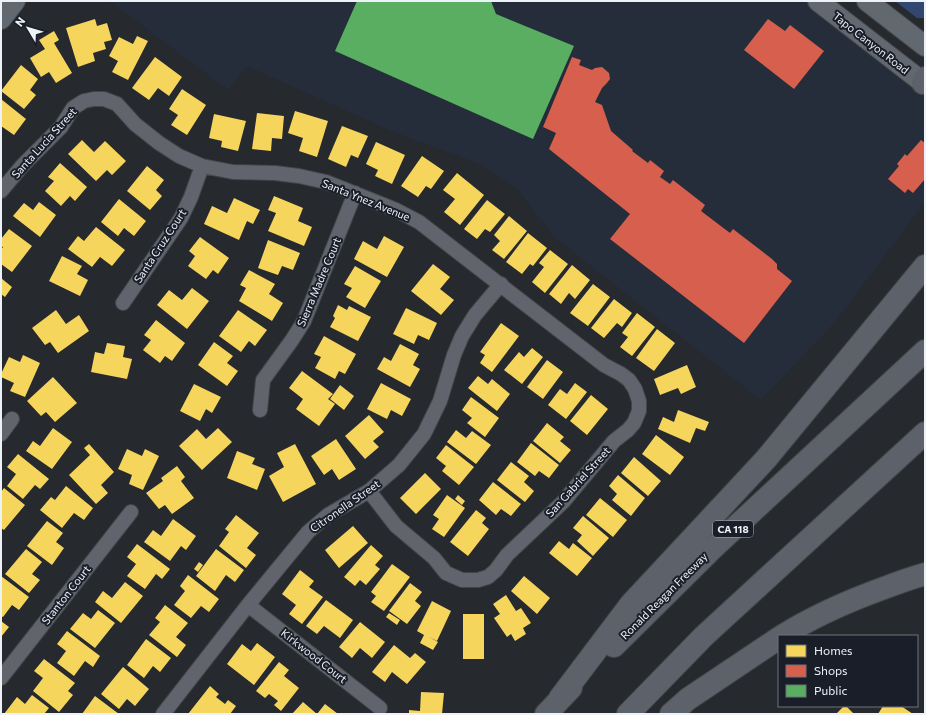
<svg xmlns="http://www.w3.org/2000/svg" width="926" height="715" viewBox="0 0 926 715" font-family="Commissioner,sans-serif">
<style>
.built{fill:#252d3b}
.green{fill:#32476f}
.homes{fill:#f6d55c}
.shops{fill:#d6604d}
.public{fill:#5aae61}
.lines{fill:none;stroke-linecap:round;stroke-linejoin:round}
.minor-casing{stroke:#434549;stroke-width:16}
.secondary-casing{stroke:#434549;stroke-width:22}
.motorway-casing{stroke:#434549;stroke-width:24}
.minor{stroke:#61646c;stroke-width:14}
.secondary{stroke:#62686f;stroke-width:20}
.motorway{stroke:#5d626a;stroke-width:22}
.labels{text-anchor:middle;stroke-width:4;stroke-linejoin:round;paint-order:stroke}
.shield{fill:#191e28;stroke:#adb2ba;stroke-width:1}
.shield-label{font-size:10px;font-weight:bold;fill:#edf1f8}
.street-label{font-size:11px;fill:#edf1f8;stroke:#191e28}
</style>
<rect width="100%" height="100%" fill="#26292e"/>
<path class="built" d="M110,1H810L925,91V202L836,321L761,400L554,237L518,190L479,164L389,130L247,66L228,90Z"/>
<path class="green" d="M895,1H925V18H917Z"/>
<path class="homes" d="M95,19L97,26L107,23L112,40L104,42L106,49L93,53L95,61L78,67L66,28Z
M54,31L59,40L54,43L72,73L56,83L49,72L41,77L30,58L45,49L39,40Z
M137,36L148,41L128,80L112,72L118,61L109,56L119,37L133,44Z
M155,57L182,77L169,96L158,88L149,100L132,88Z
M21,65L38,79L30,90L36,95L24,109L1,91Z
M182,89L206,105L187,135L171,125L178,115L169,109Z
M1,99L26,119L14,135L1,126Z
M295,111L328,121L317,157L299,151L303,138L288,133Z
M257,113L284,116L282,139L272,138L271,151L252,149Z
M214,114L246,121L238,151L221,147L222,141L209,138Z
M342,126L368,136L358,158L351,155L346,167L328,159Z
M82,140L94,152L105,141L126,161L112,175L107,170L96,181L68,154Z
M376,142L405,155L392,184L375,176L378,170L366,164Z
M422,156L444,171L431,189L426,186L418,197L401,186Z
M60,163L87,187L75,201L70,196L61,206L45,191L54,181L48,177Z
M147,166L164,180L156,190L162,196L150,210L127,191Z
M457,173L484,195L460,225L444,212L455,199L443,190Z
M274,196L303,208L298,221L312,227L304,246L268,231L276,213L268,210Z
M234,198L260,210L253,224L247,221L239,240L204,224L212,206L227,213Z
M119,199L146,221L134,236L124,228L118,236L101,222Z
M487,200L505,214L490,232L485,229L477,239L464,229Z
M39,202L56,215L40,237L13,216L24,203L33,210Z
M509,216L527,231L504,259L492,250L500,241L494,235Z
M96,227L125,250L112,266L100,257L92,267L68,249L78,236L84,241Z
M9,229L32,246L12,272L1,264V250L3,247L1,246V239Z
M528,233L547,248L533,266L530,264L522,274L506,262Z
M384,236L404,247L387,277L354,259L363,241L377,249Z
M200,237L229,258L218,274L213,270L206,279L188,266L195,256L189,251Z
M268,240L300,253L293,270L282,266L278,275L258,268Z
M550,250L568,264L545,293L532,282L544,267L539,263Z
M62,256L82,266L77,274L88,280L80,296L49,281Z
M433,264L450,277L440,289L454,300L441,315L411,291Z
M572,265L590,280L575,299L569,293L561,304L549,294Z
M355,266L381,281L365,308L346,297L352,288L344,284Z
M249,270L275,284L269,294L283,303L272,321L239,301L246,288L240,285Z
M1,278L12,287L5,297L1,294Z
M593,284L610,297L588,326L570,313Z
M192,288L209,301L187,329L157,305L169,290L182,300Z
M614,299L632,313L622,327L617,323L604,338L591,328Z
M338,305L347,310L349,306L371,317L358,341L330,327L335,318L333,316Z
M406,308L437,323L429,340L418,335L414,344L393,334Z
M56,310L66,324L79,315L89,331L58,353L50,342L45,345L32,328Z
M238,310L267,330L255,346L249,341L241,352L219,336Z
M637,313L655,327L632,356L620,347L628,337L622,333Z
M156,320L185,343L172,361L165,356L160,363L143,350L151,340L144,335Z
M501,323L519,336L492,372L480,363L485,355L480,352Z
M657,329L675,343L654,371L636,358Z
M324,336L356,354L345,374L339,371L335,379L315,368L321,357L314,354Z
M214,342L233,356L227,363L238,371L227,386L198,365Z
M107,343L125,346L123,357L132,359L127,379L91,372L95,352L104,354Z
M400,344L419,354L413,365L420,369L410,387L377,369L384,357L391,361Z
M532,348L543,357L522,384L504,370L519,352L524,357Z
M23,355L40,363L25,397L10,391L14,383L1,377V374L9,357L20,362Z
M547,360L563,372L543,399L527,387Z
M687,365L696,387L681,394L678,388L660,395L654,379Z
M302,371L333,394L328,399L335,404L319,426L296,409L303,399L289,388Z
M478,376L488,384L492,379L510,394L497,411L468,388Z
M53,377L77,403L55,422L46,412L41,416L27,401Z
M381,383L411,399L402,416L391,410L387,419L367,409Z
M575,383L587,392L566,419L548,405L560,389L567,394Z
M194,384L221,397L212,413L206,409L200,421L180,411Z
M340,385L354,396L344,410L330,399Z
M591,395L608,409L587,435L570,421Z
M471,397L499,418L485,437L467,423L472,418L462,410Z
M678,410L709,422L705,431L696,428L690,443L658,429L663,417L674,422Z
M369,415L384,432L373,441L379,447L365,459L345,436Z
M547,423L564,437L560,441L571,450L560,463L533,441Z
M53,428L72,442L52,469L26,451L33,441L40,446Z
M218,428L232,442L202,470L179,446L197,429L206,439Z
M456,430L466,438L472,431L491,445L476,464L447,442Z
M656,435L684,457L670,475L642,454Z
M336,439L356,469L339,480L332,469L324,475L311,456Z
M531,443L559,465L549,478L539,471L535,476L517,462Z
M89,444L114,472L101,485L108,493L96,504L69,475L90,455L84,448Z
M295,444L316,484L283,502L269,476L284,467L277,453Z
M446,445L474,467L459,485L442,471L446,466L436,458Z
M127,449L142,456L145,449L159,456L143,490L129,484L132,475L118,469Z
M237,451L255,458L252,464L265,469L257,490L227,478Z
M18,454L49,479L40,489L35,485L23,499L7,486L16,474L7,467Z
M634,457L661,481L648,496L621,473Z
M511,462L529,476L524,482L534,491L525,502L497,480Z
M177,466L185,477L181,481L194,498L172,514L165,505L159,509L146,493L163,481L161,478Z
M425,473L441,489L416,514L400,498Z
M618,475L645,498L631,516L612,500L617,494L609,486Z
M493,482L521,504L511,516L501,509L496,515L479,500Z
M66,486L93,508L84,520L74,513L62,528L40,510L51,497L55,500Z
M4,488L25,505L4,530L1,528V492Z
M447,495L465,508L444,537L432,529L439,519L433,515Z
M458,495L465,501L462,505L455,499Z
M600,498L627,520L613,537L586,515Z
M476,510L486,518L482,523L489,529L468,556L450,542Z
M236,515L259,533L247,548L256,555L246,568L219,546L229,532L225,529Z
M583,516L609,538L593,556L577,541L582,535L573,528Z
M173,519L196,536L186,550L181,546L170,561L144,542L153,530L161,536Z
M47,521L63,533L56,542L64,548L52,565L27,546Z
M353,526L368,543L339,568L325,550Z
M559,541L569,549L573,543L592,558L577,576L549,553Z
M137,544L170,569L162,579L156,574L145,589L127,576L136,564L127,557Z
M371,545L383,556L375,565L380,569L366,585L360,580L355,586L344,577Z
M26,549L42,562L32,574L40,580L29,593L5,574Z
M216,549L244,570L235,582L226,575L215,591L196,576Z
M199,562L203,565L198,572L194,569Z
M392,564L410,577L384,611L371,602L376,596L371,592Z
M300,570L314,581L309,587L323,597L302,624L289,614L296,605L282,594Z
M188,575L219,599L209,612L201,606L191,618L174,605L185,591L180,586Z
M1,576L29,597L19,610L12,605L3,617L1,616Z
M524,576L550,598L537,614L511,591Z
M125,582L143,596L121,623L95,602L103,591L112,598Z
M410,583L422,592L415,601L421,606L407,624L389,611Z
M506,595L516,611L521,608L531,623L523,628L526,634L515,641L511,634L507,637L494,618L500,614L493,604Z
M326,600L353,620L340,638L324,626L317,634L306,626Z
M432,601L451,611L437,641L429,637L438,642L433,650L420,643L424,635L417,631Z
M165,605L188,623L176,637L186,645L177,657L149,635L160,622L155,618Z
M98,610L115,623L95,648L70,629L83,613L91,619Z
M389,613L400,620L397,625L386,617Z
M463,614H484V659H463Z
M1,621L9,627L1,637Z
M360,622L385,642L372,658L360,648L352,658L339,647Z
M67,631L100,656L93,667L85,661L74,676L57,663L66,651L57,644Z
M146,639L171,658L160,672L153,666L144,678L127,665Z
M257,643L275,657L254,685L227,664L242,644L251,651Z
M394,645L410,658L415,653L426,662L407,684L392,672L385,682L372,672Z
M44,659L75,683L68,691L73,695L59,712L33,691L43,678L34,671Z
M279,662L289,670L284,676L299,688L281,711L274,705L278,701L269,694L265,698L256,691Z
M123,667L149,689L135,706L127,699L119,709L101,694Z
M210,686L219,694L216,697L225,704L228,700L236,706L230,714H188Z
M421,692L444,693L442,714H409V710L420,711Z
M32,695L49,708L44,714H4L17,697L25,704Z
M95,696L119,714H82Z
M303,702L317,714L325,704L338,714H292Z
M844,706H846L854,714H836Z
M883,706H901L913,714H878Z"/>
<path class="shops" d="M768,19L785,31L790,25L824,51L794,89L744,50Z
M572,57L581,60L579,65L592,70L595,68L602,67L609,73L610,79L606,84L602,88L595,102L602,105L611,131L633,150L632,151L648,163L650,160L664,171L660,177L670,184L673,180L705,205L701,211L730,233L733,229L772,259L777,264V269L792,281L744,343L610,239L630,214L549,149L556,133L543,127Z
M921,140L925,143V179L913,193L908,189L905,193L888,179L899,166L897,164L905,154L907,156Z"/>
<path class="public" d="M357,1H491L496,14L574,46L533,139L335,51Z"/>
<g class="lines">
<defs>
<path id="minor" d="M1,191L22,166L61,127L73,108L84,101L94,99H104L117,104L135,124L159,143L179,156L202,166L233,172L275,173L299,176L326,182L396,210L419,222L604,365L621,374L629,380L635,389L639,401V411L634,423L628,430L614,441L563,502L507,555L496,570L488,577L478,580H462L446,573L434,558L396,526L369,491
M123,303L181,218L191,197L202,166
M260,410L263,380L292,340L304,321L355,193
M1,434L12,419
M248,605L380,708
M1,678L131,512
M163,714L248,605L308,532L328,515L369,491L399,465L424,434L440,401L454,355L462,336L475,315L501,284"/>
<path id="secondary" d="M818,1L925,84
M867,1L925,46
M1,19L15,1"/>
<path id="motorway" d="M923,83L925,78
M782,636C814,616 848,601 884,588C897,583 911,578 925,574
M614,646L714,547L925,351
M560,698L631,604L766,459L925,266
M546,714L571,688
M628,714L704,636L925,433
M671,714L688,699L779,638"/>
</defs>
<use href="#minor" class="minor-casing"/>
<use href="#secondary" class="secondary-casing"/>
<use href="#motorway" class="motorway-casing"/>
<use href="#minor" class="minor"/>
<use href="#secondary" class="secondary"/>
<use href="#motorway" class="motorway"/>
</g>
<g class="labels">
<rect class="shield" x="713" y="521" width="40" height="16" rx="3"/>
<g class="shield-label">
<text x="733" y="533">CA 118</text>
</g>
<g class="street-label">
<text transform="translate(871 43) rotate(38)" y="4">Tapo Canyon Road</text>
<text transform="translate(44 143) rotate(-48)" y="4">Santa Lucia Street</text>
<text transform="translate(366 200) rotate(22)" y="4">Santa Ynez Avenue</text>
<text transform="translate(160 246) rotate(-57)" y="4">Santa Cruz Court</text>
<text transform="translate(319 282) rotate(-67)" y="4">Sierra Madre Court</text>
<text transform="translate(578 482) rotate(-48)" y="4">San Gabriel Street</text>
<text transform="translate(345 506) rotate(-35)" y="4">Citronella Street</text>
<text transform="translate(66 595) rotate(-52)" y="4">Stanton Court</text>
<text transform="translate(664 596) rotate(-45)" y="4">Ronald Reagan Freeway</text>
<text transform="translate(314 656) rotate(38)" y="4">Kirkwood Court</text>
</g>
</g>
<rect width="926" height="715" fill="none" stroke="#edf1f8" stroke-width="4"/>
<rect x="778" y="635" width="140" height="72" fill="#191e28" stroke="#6e727b"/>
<rect x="786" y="645" width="20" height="12" fill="#f6d55c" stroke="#6e727b"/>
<text x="814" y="655" font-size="12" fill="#edf1f8">Homes</text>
<rect x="786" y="665" width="20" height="12" fill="#d6604d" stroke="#6e727b"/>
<text x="814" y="675" font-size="12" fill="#edf1f8">Shops</text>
<rect x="786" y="685" width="20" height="12" fill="#5aae61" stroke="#6e727b"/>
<text x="814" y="695" font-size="12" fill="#edf1f8">Public</text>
<g transform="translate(28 28) rotate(308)" stroke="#191e28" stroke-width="3" paint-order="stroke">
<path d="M0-3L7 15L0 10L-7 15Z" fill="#edf1f8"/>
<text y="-6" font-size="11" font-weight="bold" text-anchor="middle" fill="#edf1f8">N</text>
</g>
</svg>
